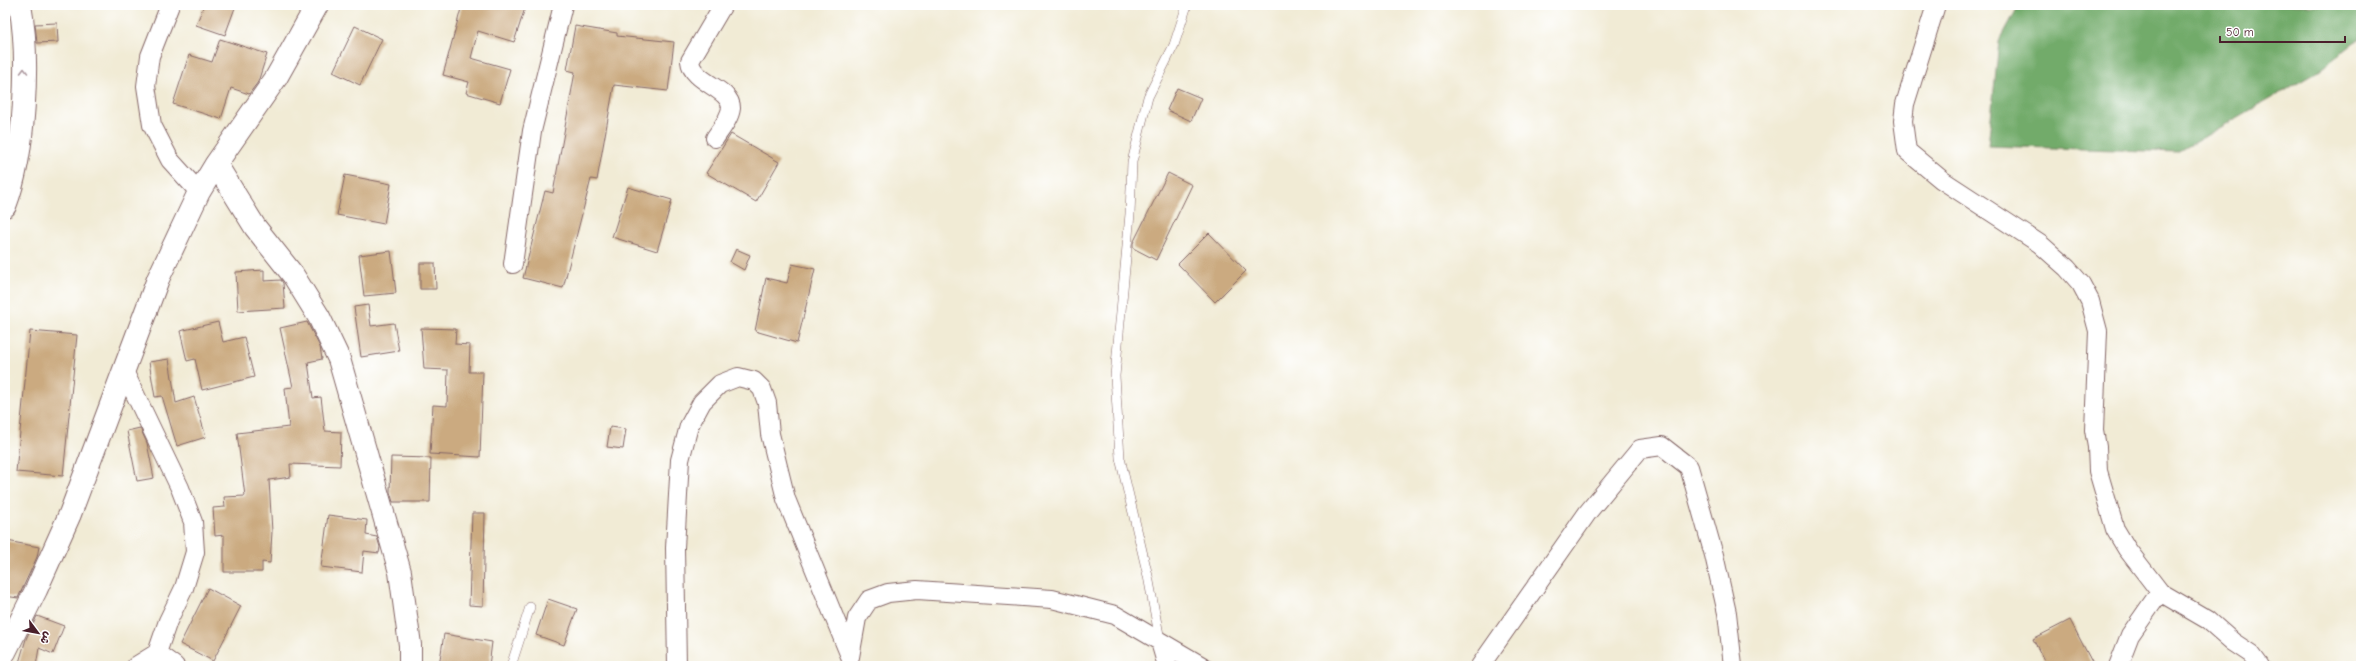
<svg xmlns="http://www.w3.org/2000/svg" width="2366" height="671" viewBox="0 0 2366 671" font-family="'Comic Neue','Playpen Sans Arabic',sans-serif">
<style>
.forest{fill:#72ab6a;stroke:#5e654a}
.building{fill:#cbaa80}
.lines{fill:none;stroke-linecap:round;stroke-linejoin:round}
.lane-casing{stroke:#846666;stroke-width:10}
.street-casing{stroke:#846666;stroke-width:20}
.secondary-casing{stroke:#846666;stroke-width:24}
.primary-casing{stroke:#846666;stroke-width:24}
.lane{stroke:#fff;stroke-width:9}
.street{stroke:#fff;stroke-width:18}
.secondary{stroke:#fff;stroke-width:22}
.primary{stroke:#fff;stroke-width:22}
.oneway{stroke:#ae9aa0}
</style>
<rect width="100%" height="100%" fill="#fff"/>
<filter id="ink" filterUnits="userSpaceOnUse"><feTurbulence type="fractalNoise" baseFrequency=".025" numOctaves="2"/><feDisplacementMap in="SourceGraphic" scale="8" xChannelSelector="R" yChannelSelector="G"/><feConvolveMatrix kernelMatrix="1 2 1 2 8 2 1 2 1" color-interpolation-filters="sRGB"/></filter>
<filter id="wash" filterUnits="userSpaceOnUse"><feTurbulence type="fractalNoise" baseFrequency=".012" numOctaves="4" result="noise"/><feDisplacementMap in="SourceGraphic" scale="16" xChannelSelector="R" yChannelSelector="G"/><feGaussianBlur stdDeviation="0.9" result="paint"/><feColorMatrix in="noise" values="0 0 0 0 0 0 0 0 0 0 0 0 0 0 0 0 0 1.4 0 .05"/><feComposite in="paint" operator="in"/></filter>
<g filter="url(#wash)">
<rect width="100%" height="100%" fill="#f1ebd5"/>
<path class="forest" d="M2019,5H2361V38L2318,71L2178,152L1988,146L1999,42Z"/>
<g id="blocks">
<path class="building" d="M204,5H236L225,35L196,25Z
M462,5H517L525,8L514,42L478,31L471,58L510,69L500,103L466,93L469,82L443,75Z
M57,23L58,42L37,43L35,24Z
M355,26L382,39L360,85L333,72Z
M575,26L617,33V36L674,42L668,91L614,85L597,180L591,179L563,288L523,278L545,191L553,193L575,72L567,70Z
M220,39L267,54L258,82L249,94L231,88L221,119L173,104L189,55L212,62Z
M1177,88L1201,98L1191,121L1167,110Z
M731,134L779,162L756,202L706,173Z
M1168,173L1192,185L1156,260L1133,248V243Z
M345,175L391,184L384,224L337,215Z
M628,187L672,200L657,251L612,237Z
M1209,233L1246,271L1215,302L1178,264Z
M736,249L750,255L744,270L730,262Z
M391,251L396,293L364,296L359,255Z
M420,263H435L436,289H420Z
M792,264L815,269L797,343L755,331L766,278L787,283Z
M264,270V281L281,280L283,283L285,308L238,311L236,272Z
M368,305L371,326L394,323L399,351L361,357L354,307Z
M218,322L223,342L244,337L254,377L202,390L195,359L187,361L180,331Z
M307,322L320,347L322,359L308,362L313,398L321,397L325,431L341,432L340,466L290,464L291,477L269,480L272,532L270,563L262,562V572H224V535L215,536L213,508L225,507L224,497L245,496L237,433L289,427L285,388L293,387L280,328Z
M421,328L456,329L455,344L470,345L469,372H483L480,457L430,454L433,405L447,406L448,370L424,369Z
M30,331L77,335L63,476L16,472Z
M169,359L176,403L194,397L206,437L177,446L162,396L155,397L149,362Z
M610,427L626,429L623,449L607,447Z
M140,428L147,443L154,478L137,481L127,431Z
M391,457L431,458L430,502H393L390,492Z
M472,513H485L483,606L469,605Z
M328,515L367,520L366,535L377,537L380,547L379,553L364,551L362,572L321,567Z
M7,541L39,547L37,557L18,598L5,596V554Z
M208,588L241,606L213,661L180,644Z
M548,599L577,609L564,645L536,635Z
M37,616L64,626L53,654L39,648L36,666H18L26,639Z
M2070,620L2094,666H2047L2033,639Z
M444,634L492,642L489,666H439Z"/>
</g>
</g>
<g filter="url(#ink)">
<use href="#blocks" fill-opacity="0" stroke="#846666" stroke-width="1"/>
<g class="lines">
<defs>
<path id="lane" d="M1160,640L1148,576L1120,458L1115,376L1130,214L1132,162L1148,97L1174,45L1187,5
M511,666L530,607"/>
<path id="street" d="M170,5L150,56L146,86L152,125L170,160L199,192
M1936,5L1905,104L1903,121L1907,151L1942,180L2040,244L2067,268L2081,284L2090,301L2098,331L2094,430L2097,447L2098,471L2115,529L2127,549L2160,592L2208,620L2233,642L2251,654L2260,666
M715,138C721,129 730,118 731,108C731,88 692,83 690,61L723,5
M513,264L532,131L563,5
M123,369L180,488L193,522L195,552L184,588L168,621L157,653L136,666
M1160,642L1167,666
M157,653L175,666
M850,657L857,618L869,600L888,593L917,590L1052,599L1115,615L1202,666
M677,666L675,548L680,460L689,426L702,402L720,384L738,377L754,381L762,389L767,403L770,434L786,499L850,656
M1480,666L1588,512L1640,449L1662,446L1689,467L1714,555L1727,613L1733,666
M2118,666L2130,635L2160,592"/>
<path id="secondary" d="M216,164L255,227L293,275L319,317L339,359L400,572L410,645V666
M5,652L36,590L70,514L158,279L199,192L216,164L276,78L317,5"/>
<path id="primary" d="M5,206C25,155 30,59 20,5"/>
</defs>
<use href="#lane" class="lane-casing"/>
<use href="#street" class="street-casing"/>
<use href="#secondary" class="secondary-casing"/>
<use href="#primary" class="primary-casing"/>
<use href="#lane" class="lane"/>
<use href="#street" class="street"/>
<use href="#secondary" class="secondary"/>
<use href="#primary" class="primary"/>
</g>
<defs><path id="oneway-chevron" d="M-2-3.5L2.5 0L-2 3.5" fill="none" stroke-width="1.6" stroke-linecap="round" stroke-linejoin="round"/></defs>
<use class="oneway" href="#oneway-chevron" transform="translate(24 71) rotate(-90)"/>
</g>
<rect width="2366" height="671" fill="none" stroke="#fff" stroke-width="20"/>
<g transform="translate(38 633) rotate(122)" stroke="#ffffff" stroke-width="3" paint-order="stroke">
<path d="M0-3L7 15L0 10L-7 15Z" fill="#4a1f2b"/>
<text y="-6" font-size="11" font-weight="bold" text-anchor="middle" fill="#4a1f2b">ش</text>
</g>
<path d="M2220 36v6h125v-6" fill="none" stroke="#4a1f2b" stroke-width="2"/>
<text x="2226" y="36" font-size="12" fill="#4a1f2b" stroke="#ffffff" stroke-width="3" paint-order="stroke">50 m</text>
</svg>
